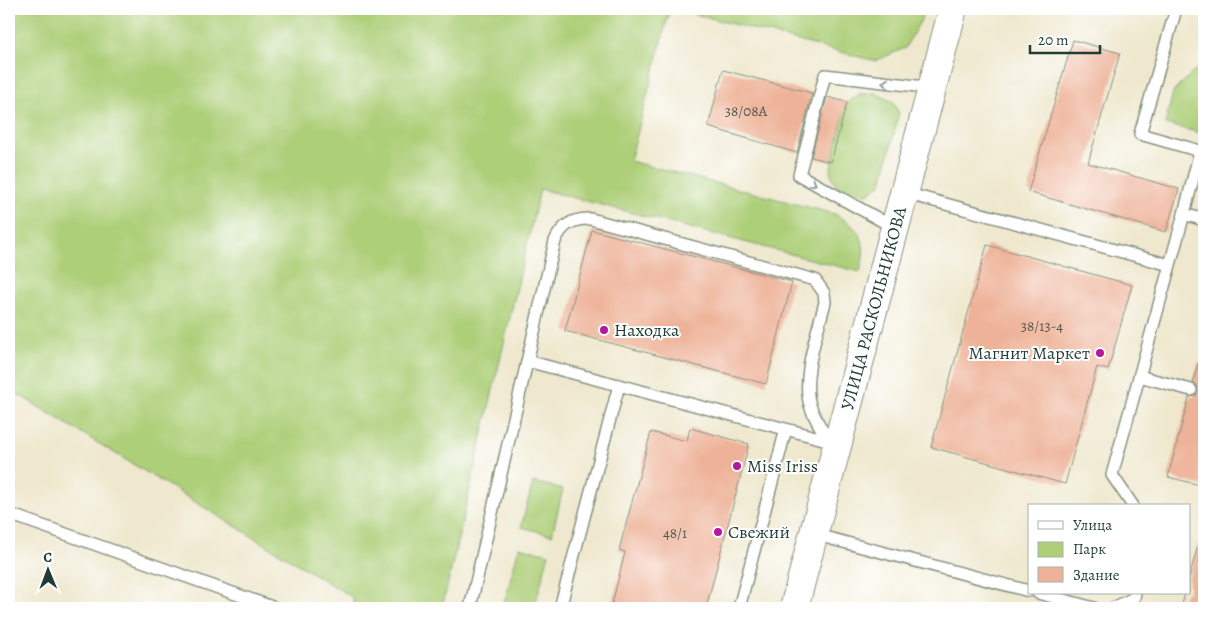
<svg xmlns="http://www.w3.org/2000/svg" width="1213" height="617" viewBox="0 0 1213 617" font-family="Alegreya,serif">
<style>
.green{fill:#adcf78;stroke:#668656}
.building{fill:#eeb298}
.lines{fill:none;stroke-linecap:round;stroke-linejoin:round}
.lane-casing{stroke:#879281;stroke-width:14}
.secondary-casing{stroke:#879281;stroke-width:30}
.lane{stroke:#fff;stroke-width:11}
.secondary{stroke:#fff;stroke-width:28}
.oneway{stroke:#8f9e9a}
.poi-dot{fill:#b5179e;stroke:#fff;stroke-width:2}
.labels{text-anchor:middle;stroke-width:4;stroke-linejoin:round;paint-order:stroke}
.number-label{font-size:15px;fill:#535a4d}
.street-label{font-size:18px;fill:#1f3d34;stroke:#fff}
.poi-label{font-size:18px;fill:#1f3d34;stroke:#fff;text-anchor:start}
</style>
<rect width="100%" height="100%" fill="#fff"/>
<filter id="ink" filterUnits="userSpaceOnUse"><feTurbulence type="fractalNoise" baseFrequency=".02" numOctaves="2"/><feDisplacementMap in="SourceGraphic" scale="10" xChannelSelector="R" yChannelSelector="G"/><feConvolveMatrix kernelMatrix="1 2 1 2 8 2 1 2 1" color-interpolation-filters="sRGB"/></filter>
<filter id="wash" filterUnits="userSpaceOnUse"><feTurbulence type="fractalNoise" baseFrequency=".0096" numOctaves="4" result="noise"/><feDisplacementMap in="SourceGraphic" scale="20" xChannelSelector="R" yChannelSelector="G"/><feGaussianBlur stdDeviation="1.12" result="paint"/><feColorMatrix in="noise" values="0 0 0 0 0 0 0 0 0 0 0 0 0 0 0 0 0 1.4 0 .05"/><feComposite in="paint" operator="in"/></filter>
<g filter="url(#wash)">
<rect width="100%" height="100%" fill="#efe8ce"/>
<path class="green" d="M9,9H670L630,161L835,214C863,230 868,241 860,272L540,189L442,608H355L352,597L9,389Z
M675,9H923L921,20L905,48L875,61Z
M1204,61V134L1165,124L1173,92Z
M875,93L893,102L899,113L882,183L868,194L849,193L837,187L830,172L846,104L859,94Z
M533,482L563,489L552,535L521,527Z
M519,547L549,554L534,608H524L504,603Z"/>
<g id="blocks">
<path class="building" d="M1073,40L1120,53L1088,163L1179,189L1166,232L1028,192Z
M723,70L812,93L797,153L708,127Z
M827,97L847,102L831,162L811,157Z
M592,230L792,282L766,384L565,331Z
M987,245L1132,285L1108,370L1097,367L1065,484L931,447Z
M1198,363L1204,364V486L1168,477L1189,397L1196,396L1198,391L1197,385L1193,383Z
M690,428L749,444L706,608H611L625,552L619,550L651,432L687,441Z
M1198,545H1204V608H1181L1185,593H1189V578Z"/>
</g>
</g>
<g filter="url(#ink)">
<use href="#blocks" fill-opacity="0" stroke="#879281" stroke-width="1"/>
<g class="lines">
<defs>
<path id="lane" d="M1176,9L1140,134L1200,151L1184,214
M905,193L1170,265
M895,228L799,175L825,75L933,88
M527,361L831,441
M1139,376L1191,390
M1133,506L1112,475L1184,214L1204,220
M9,514L275,608
M813,534L1029,591
M1038,593L1094,608
M470,608L555,241C562,225 573,218 591,219L815,280L824,293L825,302C818,331 800,380 811,408C815,419 822,429 827,439
M560,608L619,385
M739,608L786,429
M1113,608L1134,598L1135,593"/>
<g id="secondary">
<path id="s1" d="M794,608L953,9"/>
</g>
</defs>
<use href="#lane" class="lane-casing"/>
<use href="#secondary" class="secondary-casing"/>
<use href="#lane" class="lane"/>
<use href="#secondary" class="secondary"/>
</g>
<defs><path id="oneway-chevron" d="M-2-3.5L2.5 0L-2 3.5" fill="none" stroke-width="1.6" stroke-linecap="round" stroke-linejoin="round" transform="scale(1.25)"/></defs>
<g class="oneway">
<use href="#oneway-chevron" transform="translate(885 83) rotate(-174)"/>
<use href="#oneway-chevron" transform="translate(813 183) rotate(28)"/>
</g>
</g>
<g class="poi-dot">
<circle cx="604" cy="330" r="5"/>
<circle cx="1100" cy="353" r="5"/>
<circle cx="737" cy="466" r="5"/>
<circle cx="718" cy="532" r="5"/>
</g>
<g class="labels">
<g class="number-label">
<text x="746" y="116">38/08А</text>
<text x="1042" y="331">38/13-4</text>
<text x="675" y="538">48/1</text>
</g>
<g class="street-label">
<text dy="6" stroke="none"><textPath href="#s1" startOffset="310">УЛИЦА РАСКОЛЬНИКОВА</textPath></text>
</g>
<g class="poi-label">
<text x="614" y="336">Находка</text>
<text x="1090" y="359" text-anchor="end">Магнит Маркет</text>
<text x="747" y="472">Miss Iriss</text>
<text x="728" y="538">Свежий</text>
</g>
</g>
<rect width="1213" height="617" fill="none" stroke="#fff" stroke-width="30"/>
<rect x="1028" y="504" width="162" height="90" fill="#ffffff" stroke="#a5b1ae"/>
<rect x="1038" y="521" width="25" height="8" fill="#ffffff" stroke="#a5b1ae"/>
<text x="1073" y="530" font-size="15" fill="#1f3d34">Улица</text>
<rect x="1038" y="542" width="25" height="15" fill="#adcf78" stroke="#a5b1ae"/>
<text x="1073" y="554" font-size="15" fill="#1f3d34">Парк</text>
<rect x="1038" y="567" width="25" height="15" fill="#eeb298" stroke="#a5b1ae"/>
<text x="1073" y="580" font-size="15" fill="#1f3d34">Здание</text>
<g transform="translate(48 570) rotate(359)" stroke="#ffffff" stroke-width="4" paint-order="stroke">
<path d="M0-4L9 19L0 12L-9 19Z" fill="#1f3d34"/>
<text y="-8" font-size="14" font-weight="bold" text-anchor="middle" fill="#1f3d34">С</text>
</g>
<path d="M1030 45v8h70v-8" fill="none" stroke="#1f3d34" stroke-width="2.5"/>
<text x="1038" y="45" font-size="15" fill="#1f3d34" stroke="#ffffff" stroke-width="4" paint-order="stroke">20 m</text>
</svg>
